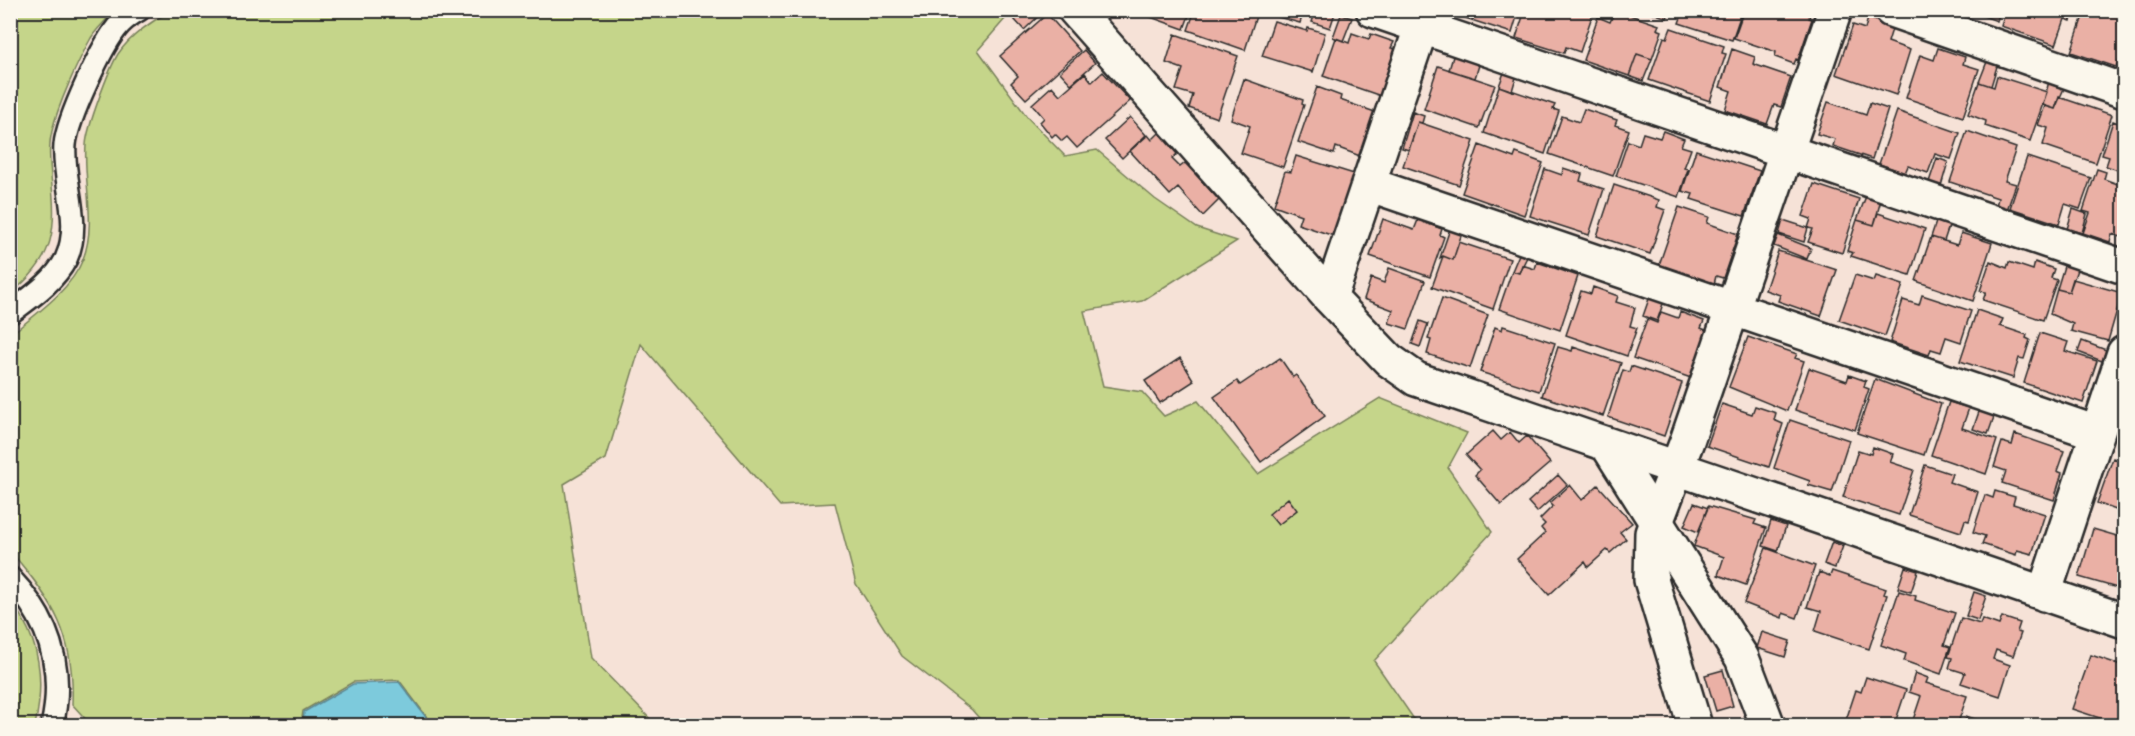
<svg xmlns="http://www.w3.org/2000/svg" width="2135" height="736" viewBox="0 0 2135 736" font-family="'Patrick Hand',sans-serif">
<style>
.green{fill:#c5d58a;stroke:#78805a;stroke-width:1.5}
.water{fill:#7dcadc;stroke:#5c8a95;stroke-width:1.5}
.building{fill:#eab0a5;stroke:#2b2b2b;stroke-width:1.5}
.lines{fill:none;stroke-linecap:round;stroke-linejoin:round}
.service-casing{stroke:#2b2b2b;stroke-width:26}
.minor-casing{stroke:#2b2b2b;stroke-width:38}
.tertiary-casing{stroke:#2b2b2b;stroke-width:38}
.service{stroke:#fbf7ec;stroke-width:21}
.minor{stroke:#fbf7ec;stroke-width:33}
.tertiary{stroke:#fbf7ec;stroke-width:33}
</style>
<rect width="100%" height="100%" fill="#f6e2d7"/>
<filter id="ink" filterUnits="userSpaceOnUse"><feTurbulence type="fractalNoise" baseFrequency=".0167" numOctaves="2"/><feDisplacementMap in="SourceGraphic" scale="12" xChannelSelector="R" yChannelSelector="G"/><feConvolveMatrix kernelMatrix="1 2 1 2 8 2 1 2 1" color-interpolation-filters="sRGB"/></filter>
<g filter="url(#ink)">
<path class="green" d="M11,10L115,11C107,19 97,28 91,38C78,61 58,105 52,131C48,146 50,161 51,176C57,229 55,259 11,293Z
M171,11H1012L978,50L1028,118L1065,156L1097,150L1155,199L1197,228L1237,241L1142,301L1084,311L1103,386L1142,392L1164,416L1198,401L1258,474L1380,398L1467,433L1448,468L1492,532L1374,661L1418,725H985L972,710L902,656L856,584L835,503L780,506L641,344L606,459L564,484L591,658L656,725H433L399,680L353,682L303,711L301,725H91L72,704C75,636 54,602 11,552L10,335C36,314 71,290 83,259C97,223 83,182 86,145C87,127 109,69 118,54C130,36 153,20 171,11Z
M10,601C40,637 45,681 35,725H11Z"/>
<path class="water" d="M399,682L432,725H303L304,712L353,684Z"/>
<path class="building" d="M1023,10H1045L1024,30L1014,19Z
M1131,10H1191L1184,29Z
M1195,10H1258L1245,50L1188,30Z
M1280,10H1304L1300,23L1278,17Z
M1316,10H1336L1330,28L1312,22Z
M1464,10H1519L1512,33L1462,17Z
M1525,10H1594L1580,52L1566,47L1564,53L1516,38Z
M1645,10H1670L1667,18Z
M1684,10H1741L1742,11L1732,40L1679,23Z
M1744,10H1811L1809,18L1812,19L1798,60L1796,59L1794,64L1775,57L1776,52L1734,38Z
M1967,10H2000L1997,21Z
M2006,10H2074L2071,21L2065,19L2056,45L2001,26Z
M2085,10H2115L2124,14V62L2119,60L2116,67L2071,52Z
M1618,11L1659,25L1657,29L1662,31L1652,59L1637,54L1629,76L1583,60L1598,17L1610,22L1614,13L1617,14Z
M1047,14L1080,51L1026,99L1011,83L1018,76L1000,56Z
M1341,15L1352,18L1343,41L1333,37Z
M1868,18L1893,26L1888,42L1910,50L1896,95L1836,74L1853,25L1865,29Z
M1274,21L1307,31L1308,28L1325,33L1313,72L1262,56Z
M1671,28L1724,46L1722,53L1726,54L1710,101L1649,80L1664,37L1667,38Z
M1352,33L1369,39L1371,34L1394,42L1391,48L1396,49L1381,96L1323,76L1336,38L1349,43Z
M1175,34L1238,56L1217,118L1189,108L1193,95L1176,90L1183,69L1166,63Z
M1938,48L1965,57L1963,64L1979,69L1963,117L1906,98L1920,55L1934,60Z
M1732,49L1755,57L1753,64L1791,77L1781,107L1774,105L1767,124L1725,110L1731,91L1720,87Z
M1084,50L1095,63L1071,84L1060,72Z
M1454,53L1480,62L1475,78L1449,70Z
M1637,54L1652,59L1643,81L1629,76Z
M1988,59L1998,63L1991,86L1979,82Z
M1438,66L1495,85L1479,128L1424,109Z
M1505,70L1517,74L1512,91L1499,86Z
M1103,72L1130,101L1077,148L1067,137L1062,141L1055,134L1052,137L1040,122L1044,118L1032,104L1052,86L1060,95L1085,73L1092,82Z
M1997,76L2047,92L2030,141L1985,126L1986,121L1968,114L1979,82L1994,87Z
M1244,79L1303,100L1302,104L1304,105L1283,167L1241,153L1250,126L1231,119Z
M2049,81L2065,86L2055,109L2043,105Z
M1499,86L1555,105L1553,109L1559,111L1545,154L1484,133Z
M1317,87L1341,96L1340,100L1375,112L1360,156L1336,147L1334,154L1298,142Z
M2059,97L2112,115L2096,163L2043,145L2048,128L2038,125L2045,106L2055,109Z
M1828,102L1866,115L1870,103L1888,109L1872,159L1833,146L1835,139L1817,134Z
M1584,109L1617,120L1615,125L1629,130L1613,176L1549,154L1562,116L1579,122Z
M1897,111L1960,133L1951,159L1935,154L1928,173L1908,166L1905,173L1879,164Z
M1413,112L1424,116L1422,123L1418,122L1409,150L1402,148Z
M1130,117L1146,135L1122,158L1105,140Z
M2113,121L2124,125V172L2106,166L2109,157L2102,155Z
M1418,122L1474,141L1459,185L1403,166Z
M1663,131L1684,139L1681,146L1691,149L1684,168L1688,169L1679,197L1616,176L1628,141L1639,145L1643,133L1660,138Z
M1967,131L2016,148L2005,181L2016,184L2007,210L1996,206L1998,198L1950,182Z
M1159,133L1177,154L1172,159L1180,167L1185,163L1219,200L1203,216L1178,188L1170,195L1130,151L1148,135L1152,140Z
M1479,145L1514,158L1516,153L1543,163L1524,215L1462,193Z
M1696,150L1760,171L1744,216L1691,199L1693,194L1682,191Z
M1296,156L1354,174L1334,236L1298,224L1301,215L1274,205L1285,171L1291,172Z
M2027,157L2091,178L2080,209L2065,204L2059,224L2010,208Z
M1937,158L1948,162L1941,186L1929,182Z
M1563,168L1582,174L1580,181L1604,189L1589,235L1530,216L1545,169L1562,175Z
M2097,169L2106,172L2104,179L2123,186L2121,192L2124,193V238L2112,234L2110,242L2083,233L2090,213L2083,211Z
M1814,184L1859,199L1842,253L1808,242L1813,229L1808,228L1811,219L1803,216Z
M1614,185L1659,200L1657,207L1665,210L1650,254L1597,236Z
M1866,196L1881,200L1874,225L1857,220Z
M1679,207L1709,217L1707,223L1738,234L1723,278L1716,276L1714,284L1659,265Z
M2073,209L2087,214L2082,233L2067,229Z
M1878,213L1925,229L1910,275L1851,256L1853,253L1847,251L1857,220L1874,225Z
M1383,219L1414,230L1418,220L1442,229L1440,235L1444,237L1430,277L1370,256Z
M1937,219L1950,223L1944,241L1931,237Z
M1783,220L1808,228L1804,242L1779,234Z
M1450,229L1462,233L1453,260L1443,256L1440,258Z
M1961,233L1992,243L1973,301L1916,281L1931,237L1957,245Z
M1778,235L1811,248L1807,259L1774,246Z
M1459,242L1510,259L1493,309L1432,287L1443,256L1453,260Z
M1778,251L1837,270L1821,316L1778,301L1780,295L1765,290Z
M1520,252L1528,255L1519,273L1512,271Z
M1990,261L2007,268L2009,262L2033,270L2035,262L2054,269L2051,278L2057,280L2043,320L1983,300L1986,292L1980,291Z
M1537,262L1578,276L1560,330L1499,309L1512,271L1519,273L1522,265L1535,269Z
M2065,263L2078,267L2069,292L2057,289Z
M1389,268L1425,281L1408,329L1389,323L1393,310L1364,299L1371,278L1384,283Z
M1855,275L1874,281L1876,276L1903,285L1885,336L1839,320Z
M2073,279L2122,293L2108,341L2071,331L2073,324L2050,314L2057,289L2069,292Z
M1593,287L1618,296L1616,302L1635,308L1630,326L1637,328L1627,356L1566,335L1581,291L1591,294Z
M1922,295L1971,311L1961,342L1946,337L1941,352L1931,349L1929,355L1890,342L1903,300L1919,305Z
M1650,296L1664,301L1657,321L1643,316Z
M1442,298L1488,315L1470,368L1427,354L1431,340L1428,339Z
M1977,310L2003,319L2000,326L2027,335L2026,338L2030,340L2024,359L2019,358L2013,378L1960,361Z
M1661,312L1678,318L1680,312L1704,321L1701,328L1708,331L1691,378L1633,358L1647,319L1657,323Z
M1420,321L1428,324L1420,347L1412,344Z
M1503,326L1555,343L1539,391L1480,372L1495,327L1502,330Z
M2040,333L2068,342L2065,351L2097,361L2083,403L2024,383Z
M1748,337L1797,354L1795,358L1804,361L1787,411L1729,387Z
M2082,341L2106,350L2102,361L2078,352Z
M1558,347L1572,351L1573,347L1621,363L1603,416L1542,396Z
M1180,358L1194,381L1160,403L1145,381Z
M1280,358L1293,377L1296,375L1325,416L1261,462L1214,397L1237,381L1240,385Z
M1631,366L1682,383L1664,436L1608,417L1623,370L1629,372Z
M1809,368L1847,381L1849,375L1866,381L1864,387L1869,389L1855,430L1795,410Z
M1875,379L1941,404L1924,455L1857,433Z
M1949,402L1969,408L1962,428L1997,440L1986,474L1931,455Z
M1722,404L1752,414L1755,406L1776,413L1774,420L1783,424L1769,467L1707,446Z
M1980,409L1995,414L1988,434L1973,429Z
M1790,420L1849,440L1832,492L1808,485L1810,481L1774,468Z
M1493,431L1501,440L1510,432L1519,443L1527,436L1550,463L1501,505L1475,475L1480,470L1466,455Z
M2015,434L2064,451L2057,471L2062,473L2054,500L2002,483L2006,471L1994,467L2002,442L2012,445Z
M1873,447L1893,454L1890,462L1914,470L1899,515L1843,497L1858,450L1871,454Z
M2113,458L2124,462V513L2097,503Z
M1925,465L1952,474L1949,482L1978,492L1969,521L1965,520L1961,532L1909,515Z
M1558,475L1567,485L1537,512L1528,502Z
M1570,485L1582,500L1598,485L1632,523L1620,532L1626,539L1610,553L1607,550L1588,567L1585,562L1549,595L1517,559L1545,533L1541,528L1545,524L1540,519L1553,506L1550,503Z
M1995,491L2015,497L2013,504L2045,514L2032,554L2017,550L2016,555L1982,544L1985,536L1973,532L1985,495L1993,498Z
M1288,498L1297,510L1278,525L1269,514Z
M1694,503L1708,508L1698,532L1684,526Z
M1708,506L1756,520L1754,524L1766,528L1746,585L1718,575L1724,557L1694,546Z
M1771,521L1786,526L1778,551L1763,546Z
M2093,529L2124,538V590L2079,577Z
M1832,542L1843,546L1835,568L1824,564Z
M1766,548L1815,566L1797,618L1783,613L1782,618L1744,603Z
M1905,567L1918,571L1911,592L1898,588Z
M1832,571L1886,589L1884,594L1887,595L1869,649L1815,631L1821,611L1807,607L1819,572L1830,576Z
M1899,591L1916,596L1915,600L1955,613L1944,645L1950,647L1941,674L1904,661L1906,654L1881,645Z
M1974,592L1986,596L1978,620L1966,616Z
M2002,617L2020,623L2017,632L2021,633L2013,656L1996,650L1993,659L2010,665L2000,696L1961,683L1965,673L1949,668L1952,658L1948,657L1961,618L1980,624L1982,619L1999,625Z
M1762,632L1790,641L1785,657L1757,648Z
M2091,655L2124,666V726L2072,709Z
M1723,670L1733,706L1716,711L1705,675Z
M1915,673L1928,678L1926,683L1967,696L1957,726H1911L1921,696L1909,692Z
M1866,677L1906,690L1894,726H1844L1856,690L1861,692Z
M1966,716L1995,726H1963Z"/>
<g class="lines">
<defs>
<path id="service" d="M10,313C31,297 54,282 66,259C83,222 62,182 65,145C67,120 103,42 120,24C125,19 132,14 139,10
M10,578C50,620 65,669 52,726"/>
<path id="minor" d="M1075,10L1330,298L1389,360L1416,379L2124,621
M1373,10L2124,267
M1891,10L2124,91
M1368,184L2097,433
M1330,298L1427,10
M2044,594L2124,353
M1695,726L1651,580L1652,533L1687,441L1835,10"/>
<path id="tertiary" d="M1608,446L1742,658L1768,726"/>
</defs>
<use href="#service" class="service-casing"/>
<use href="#minor" class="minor-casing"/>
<use href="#tertiary" class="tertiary-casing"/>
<use href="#service" class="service"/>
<use href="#minor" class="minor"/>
<use href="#tertiary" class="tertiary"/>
</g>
</g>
<rect width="2135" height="736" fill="none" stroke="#fbf7ec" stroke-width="36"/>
<rect x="18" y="18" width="2099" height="700" fill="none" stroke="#2b2b2b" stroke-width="2" filter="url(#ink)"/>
</svg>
